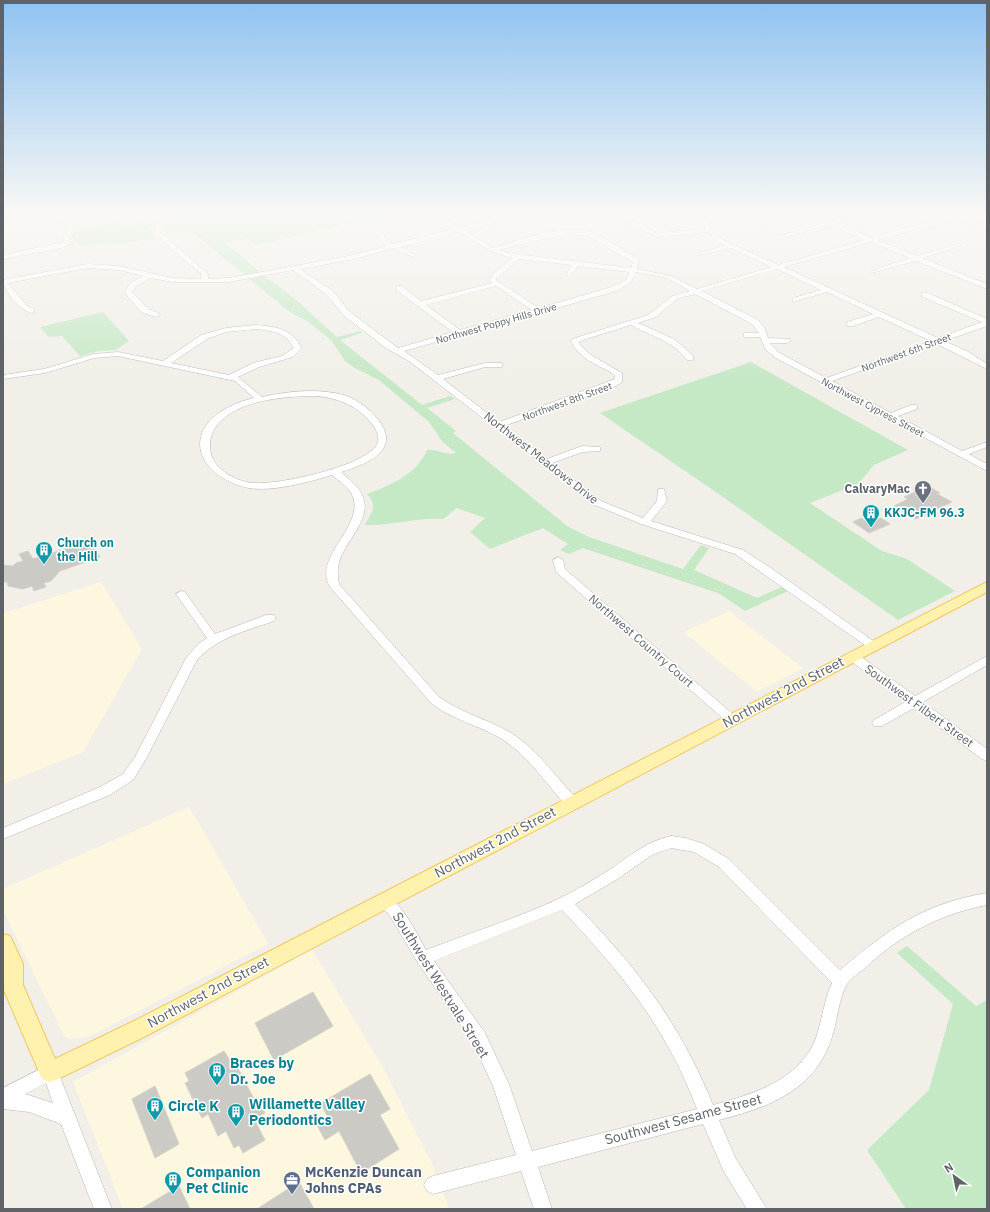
<svg xmlns="http://www.w3.org/2000/svg" width="990" height="1212" viewBox="0 0 990 1212" font-family="'IBM Plex Sans',sans-serif">
<style>
.commercial{fill:#fef7e0}
.green{fill:#c5e8c5}
.building{fill:#cccac5;stroke:#d6d1c6}
.lines{fill:none;stroke-linecap:round;stroke-linejoin:round}
.minor-casing{stroke:#b5b8bc;stroke-width:1}
.major-casing{stroke:#f2c960;stroke-width:2}
.minor{fill:#fff;fill-rule:evenodd}
.major{fill:#fff2af;fill-rule:evenodd}
.labels{text-anchor:middle;stroke-width:3;stroke-linejoin:round;paint-order:stroke}
.far-street-label{font-size:10px;fill:#5f6368;stroke:#fff}
.street-label{font-size:12px;fill:#5f6368;stroke:#fff}
.worship-label{font-size:12px;font-weight:bold;fill:#5b616d;stroke:#fff;text-anchor:end}
.culture-label{font-size:12px;font-weight:bold;fill:#0d838f;stroke:#fff;text-anchor:start}
.near-street-label{font-size:14px;fill:#5f6368;stroke:#fff}
.near-culture-label{font-size:14px;font-weight:bold;fill:#0d838f;stroke:#fff;text-anchor:start}
.near-service-label{font-size:14px;font-weight:bold;fill:#4e5e75;stroke:#fff;text-anchor:start}
</style>
<rect width="100%" height="100%" fill="#f1efe8"/>
<path class="commercial" d="M101,582L142,649L83,752L3,784V613Z
M729,611L803,668L757,692L684,632Z
M189,807L268,943L264,946L88,1037L69,1039L64,1036L3,910V889Z
M312,950L385,1071L432,1164L449,1209H123L73,1082Z"/>
<path class="green" d="M179,213H403L404,216L355,220L327,229L256,245L247,239L226,243L260,272L245,275L190,230L167,235C160,224 171,219 179,213Z
M147,218L156,220L150,228L155,238C131,243 105,245 80,245L71,236L76,229L113,223L134,226Z
M265,276L295,299L337,337L360,331L362,333L340,340L422,405L450,396L455,399L427,408L456,431L453,433L567,526L589,537L683,569L701,545L709,548L694,570L757,598L782,587L788,591L745,611L718,593L583,548L569,554L560,550L568,544L543,528L490,549L470,532L485,518L457,508L443,519C416,517 392,526 365,525C372,511 378,507 367,494C391,485 416,475 427,450C436,448 447,456 456,453L442,441L429,422L379,380L355,368L345,361L331,340L307,321L290,312L249,279Z
M103,312L129,341L116,350L98,351L80,356L62,336L49,337L40,327Z
M751,362L908,450L874,465L858,484L810,503L882,551L907,559L955,591L898,620L713,490L600,413Z
M907,946L976,1006L987,1000V1209H906L867,1150L929,1090L953,1004L897,953Z"/>
<path class="building" d="M928,486L940,493L937,494L952,502L916,519L894,506L908,499L904,497Z
M861,518L869,523L881,518L890,524L869,533L853,522Z
M90,541L100,557L60,571L51,581L44,583L46,587L34,591L32,586L23,589L8,586L7,582H3V565L13,566L16,563L23,561L19,554L28,551L33,559Z
M313,992L333,1026L274,1060L255,1023Z
M224,1051L229,1059L232,1057L254,1099L257,1097L265,1113L254,1119L265,1140L243,1153L239,1145L234,1148L226,1131L218,1136L208,1114L202,1118L185,1083L189,1081L185,1073Z
M370,1074L390,1109L380,1115L399,1149L361,1173L339,1131L325,1140L317,1125L328,1118L321,1103Z
M155,1086L179,1144L155,1158L132,1099Z
M299,1182L314,1209H257Z
M179,1186L190,1209H141Z"/>
<g class="lines">
<defs>
<path id="minor" d="M13,213H27L3,219V215Z
M56,213H63L74,227L69,236L70,244L61,248L3,259V255L64,242L63,236L68,227Z
M131,213L165,215L168,213H175L162,224L161,233L209,275L208,279L229,278L354,255L387,246C382,243 378,241 378,234L381,232L384,234L386,241L394,244L454,229L446,223V221L448,220L461,227L523,213H535L465,230L493,248C520,241 563,223 590,232C607,238 624,251 639,260L637,269L671,276L697,289L771,267L731,248L700,255V253L725,245L719,242L708,232L656,237L611,213H619L657,233L706,229L694,213H700L715,233L723,240L778,265L865,240L828,225L786,237L783,235L856,213H867L835,223L871,238L912,226L961,216L987,213L986,215L969,219L987,226V230L961,220L913,230L877,240L916,256L960,244V246L922,258L987,284V289L916,261L871,273V271L910,258L871,242L784,267L938,338L982,322L922,297V293H928L987,319V326L944,341L967,351L987,364V369L937,344L832,381L891,413L911,405H917V409L898,416L962,451L987,442V447L969,454L987,464V471L776,358L766,350L760,337H744V333H759L752,324L695,294L677,299L656,317L638,323L674,339L687,350L693,356V360H687C673,341 651,336 631,325L583,340L579,342L581,346L591,355L622,373V382L616,386L504,426L547,459L582,446L600,447V451L583,452L552,463L601,501L643,518L657,501L658,489H664L667,501L651,521L743,550L771,568L879,645L877,648H869L735,554L641,524L595,505L409,361L386,348L344,316L327,295L293,270L229,282H173L150,278L136,286L132,292L148,309L159,313L160,315L156,317L142,313L124,292L131,283L143,276L119,270L88,268L8,283L27,306L34,309V313C22,314 3,290 3,280L88,264L119,266L173,278L201,279V273L178,255L155,233L156,223L161,218ZM459,232L490,251L512,258L491,276L490,281L492,283L421,301L402,286H396V290L453,332L398,348L350,312L333,291L300,269L355,259L393,248L413,257L416,255L415,254L400,247ZM568,234L587,236L633,262L631,268L507,253L499,250L542,239ZM519,259L572,265L566,275L569,277L571,276L578,266L629,272L626,280L611,287L539,308L496,280V278ZM777,269L821,290L793,298V302L827,292L873,314L847,322V326H853L879,317L931,341L826,378L778,352L770,343H787L791,341L790,339L768,338L764,327L758,320L702,291ZM636,272L667,278L690,291L672,296L648,315L572,339L571,341C579,359 596,364 612,373L615,376V379L510,418L499,422L443,379L485,367H502V363H485L438,375L404,351L617,291L631,282ZM496,286L532,310L460,330L426,305Z
M767,213H778L763,218L761,221L756,220L759,216Z
M256,325C277,327 291,328 302,348L293,357L259,367L238,377L262,397C289,391 317,388 344,395C356,399 367,407 376,417C404,449 368,464 341,472C349,479 359,487 363,497C372,520 344,542 339,563C337,570 338,577 339,584L439,697C461,713 488,719 511,733C537,749 555,776 576,798L578,802L576,806L571,807L566,806C546,783 528,756 502,739C479,725 452,720 431,703L330,587C312,557 364,527 353,497C350,488 339,481 332,475C309,482 273,492 249,488C220,483 185,456 207,424C218,410 237,402 254,398L235,381L118,356L94,358L45,373L3,379V375L44,369L93,354L118,352L163,361L201,335L226,328ZM256,329C272,331 286,332 294,348L282,356L253,363L229,375L171,363L207,339L226,332ZM318,396C340,399 358,406 372,424C377,430 381,439 376,446C361,467 279,485 253,483C238,482 215,470 211,454C208,441 212,429 221,421C242,399 289,396 318,396Z
M558,557L563,560L565,569L735,716L737,719L735,722H727L556,572L553,560Z
M181,591L185,592L215,634L266,615H274L276,618L274,621C246,631 218,637 197,660L146,759L133,780L110,795L3,839V828L100,787L123,774L135,757L186,658L198,644L207,638L176,594Z
M852,652L856,653L915,696L987,656V665L923,702L987,749V761L982,759L914,708L882,726H874L872,723L874,720L905,702L848,659L846,656L848,653Z
M671,836L686,838L704,844L729,859L840,970C889,929 922,904 987,893V905C940,914 900,935 865,968C859,973 851,978 847,984C839,997 837,1022 832,1037C815,1091 769,1107 719,1120L736,1159L767,1209H747L724,1172L703,1124L538,1167L552,1209H534L521,1171L433,1194L427,1191L424,1185L427,1179L433,1176L516,1155L493,1086L473,1043L418,963L388,913L378,905L376,901L378,897C397,890 418,936 426,950C472,932 519,918 562,897C580,888 597,878 612,868C632,854 648,841 671,836ZM671,848L694,852L719,867L832,983C824,1000 822,1020 816,1038C799,1081 753,1094 713,1105C680,1023 636,966 575,904L616,880L652,855ZM562,910C620,971 667,1029 697,1109L532,1151L509,1084L485,1033L434,961Z
M50,1064L56,1066L58,1072L112,1209H94L61,1124L29,1112L3,1109V1088ZM46,1083L53,1103L25,1094Z"/>
<path id="major" d="M987,582V592L146,1036L58,1079L50,1082L42,1079L3,988V934L10,936L23,964V985L55,1059L132,1022Z"/>
</defs>
<use href="#minor" class="minor-casing"/>
<use href="#major" class="major-casing"/>
<use href="#minor" class="minor"/>
<use href="#major" class="major"/>
</g>
<linearGradient id="sky" x2="0" y2="1"><stop stop-color="#8fc3f1"/><stop offset="0.56" stop-color="#f9f8f5"/><stop offset="1" stop-color="#f9f8f5" stop-opacity="0"/></linearGradient>
<rect width="990" height="383" fill="url(#sky)"/>
<defs>
<symbol id="church-pin" viewBox="-11 -11 22 30"><path d="M0 17L-7.5 6A9.5 9.5 0 1 1 7.5 6Z" fill="#6b7280" stroke="#fff"/><path d="M-1.2-6h2.4v3.5h3.3v2.4h-3.3V6h-2.4V-.1h-3.3v-2.4h3.3Z" fill="#fff"/></symbol>
<symbol id="building-pin" viewBox="-11 -11 22 30"><path d="M0 17L-7.5 6A9.5 9.5 0 1 1 7.5 6Z" fill="#0f9aa8" stroke="#fff"/><path d="M-4-6H4V6H1V3H-1V6H-4ZM-2.5-4.3h1.7v1.8h-1.7ZM.8-4.3h1.7v1.8H.8ZM-2.5-1h1.7V.8h-1.7ZM.8-1h1.7V.8H.8Z" fill="#fff"/></symbol>
<symbol id="office-pin" viewBox="-11 -11 22 30"><path d="M0 17L-7.5 6A9.5 9.5 0 1 1 7.5 6Z" fill="#5c6f8a" stroke="#fff"/><path d="M-6-3h4V-5.5h4V-3h4V5H-6ZM-1-4.5V-3h2v-1.5ZM-6 0V1H6V0Z" fill="#fff"/></symbol>
</defs>
<g fill-rule="evenodd">
<use href="#church-pin" x="913" y="479" width="20" height="27"/>
<use href="#building-pin" x="861" y="503" width="20" height="27"/>
<use href="#building-pin" x="34" y="540" width="20" height="27"/>
<use href="#building-pin" x="207" y="1061" width="20" height="27"/>
<use href="#building-pin" x="145" y="1096" width="20" height="27"/>
<use href="#building-pin" x="226" y="1102" width="20" height="27"/>
<use href="#building-pin" x="163" y="1170" width="20" height="27"/>
<use href="#office-pin" x="282" y="1170" width="20" height="27"/>
</g>
<g class="labels">
<g class="far-street-label">
<text transform="translate(496 323) rotate(-16)" y="4">Northwest Poppy Hills Drive</text>
<text transform="translate(906 352) rotate(-20)" y="4">Northwest 6th Street</text>
<text transform="translate(567 401) rotate(-20)" y="4">Northwest 8th Street</text>
<text transform="translate(873 407) rotate(28)" y="4">Northwest Cypress Street</text>
</g>
<g class="street-label">
<text transform="translate(541 458) rotate(38)" y="4">Northwest Meadows Drive</text>
<text transform="translate(641 641) rotate(41)" y="4">Northwest Country Court</text>
<text transform="translate(919 706) rotate(36)" y="4">Southwest Filbert Street</text>
</g>
<g class="worship-label">
<text x="910" y="493">CalvaryMac</text>
</g>
<g class="culture-label">
<text x="884" y="517">KKJC-FM 96.3</text>
<text x="57" y="547">Church on<tspan x="57" dy="14">the Hill</tspan></text>
</g>
<g class="near-street-label">
<text transform="translate(783 692) rotate(-28)" y="5">Northwest 2nd Street</text>
<text transform="translate(495 842) rotate(-28)" y="5">Northwest 2nd Street</text>
<text transform="translate(441 985) rotate(58)" y="5">Southwest Westvale Street</text>
<text transform="translate(208 992) rotate(-28)" y="5">Northwest 2nd Street</text>
<text transform="translate(683 1119) rotate(-15)" y="5">Southwest Sesame Street</text>
</g>
<g class="near-culture-label">
<text x="230" y="1068">Braces by<tspan x="230" dy="16">Dr. Joe</tspan></text>
<text x="249" y="1109">Willamette Valley<tspan x="249" dy="16">Periodontics</tspan></text>
<text x="168" y="1111">Circle K</text>
<text x="186" y="1177">Companion<tspan x="186" dy="16">Pet Clinic</tspan></text>
</g>
<g class="near-service-label">
<text x="305" y="1177">McKenzie Duncan<tspan x="305" dy="16">Johns CPAs</tspan></text>
</g>
</g>
<rect width="990" height="1212" fill="none" stroke="#5f6368" stroke-width="8"/>
<g transform="translate(954 1176) rotate(327)" stroke="#ffffff" stroke-width="3" paint-order="stroke">
<path d="M0-3L7 15L0 10L-7 15Z" fill="#5f6368"/>
<text y="-6" font-size="11" font-weight="bold" text-anchor="middle" fill="#5f6368">N</text>
</g>
</svg>
